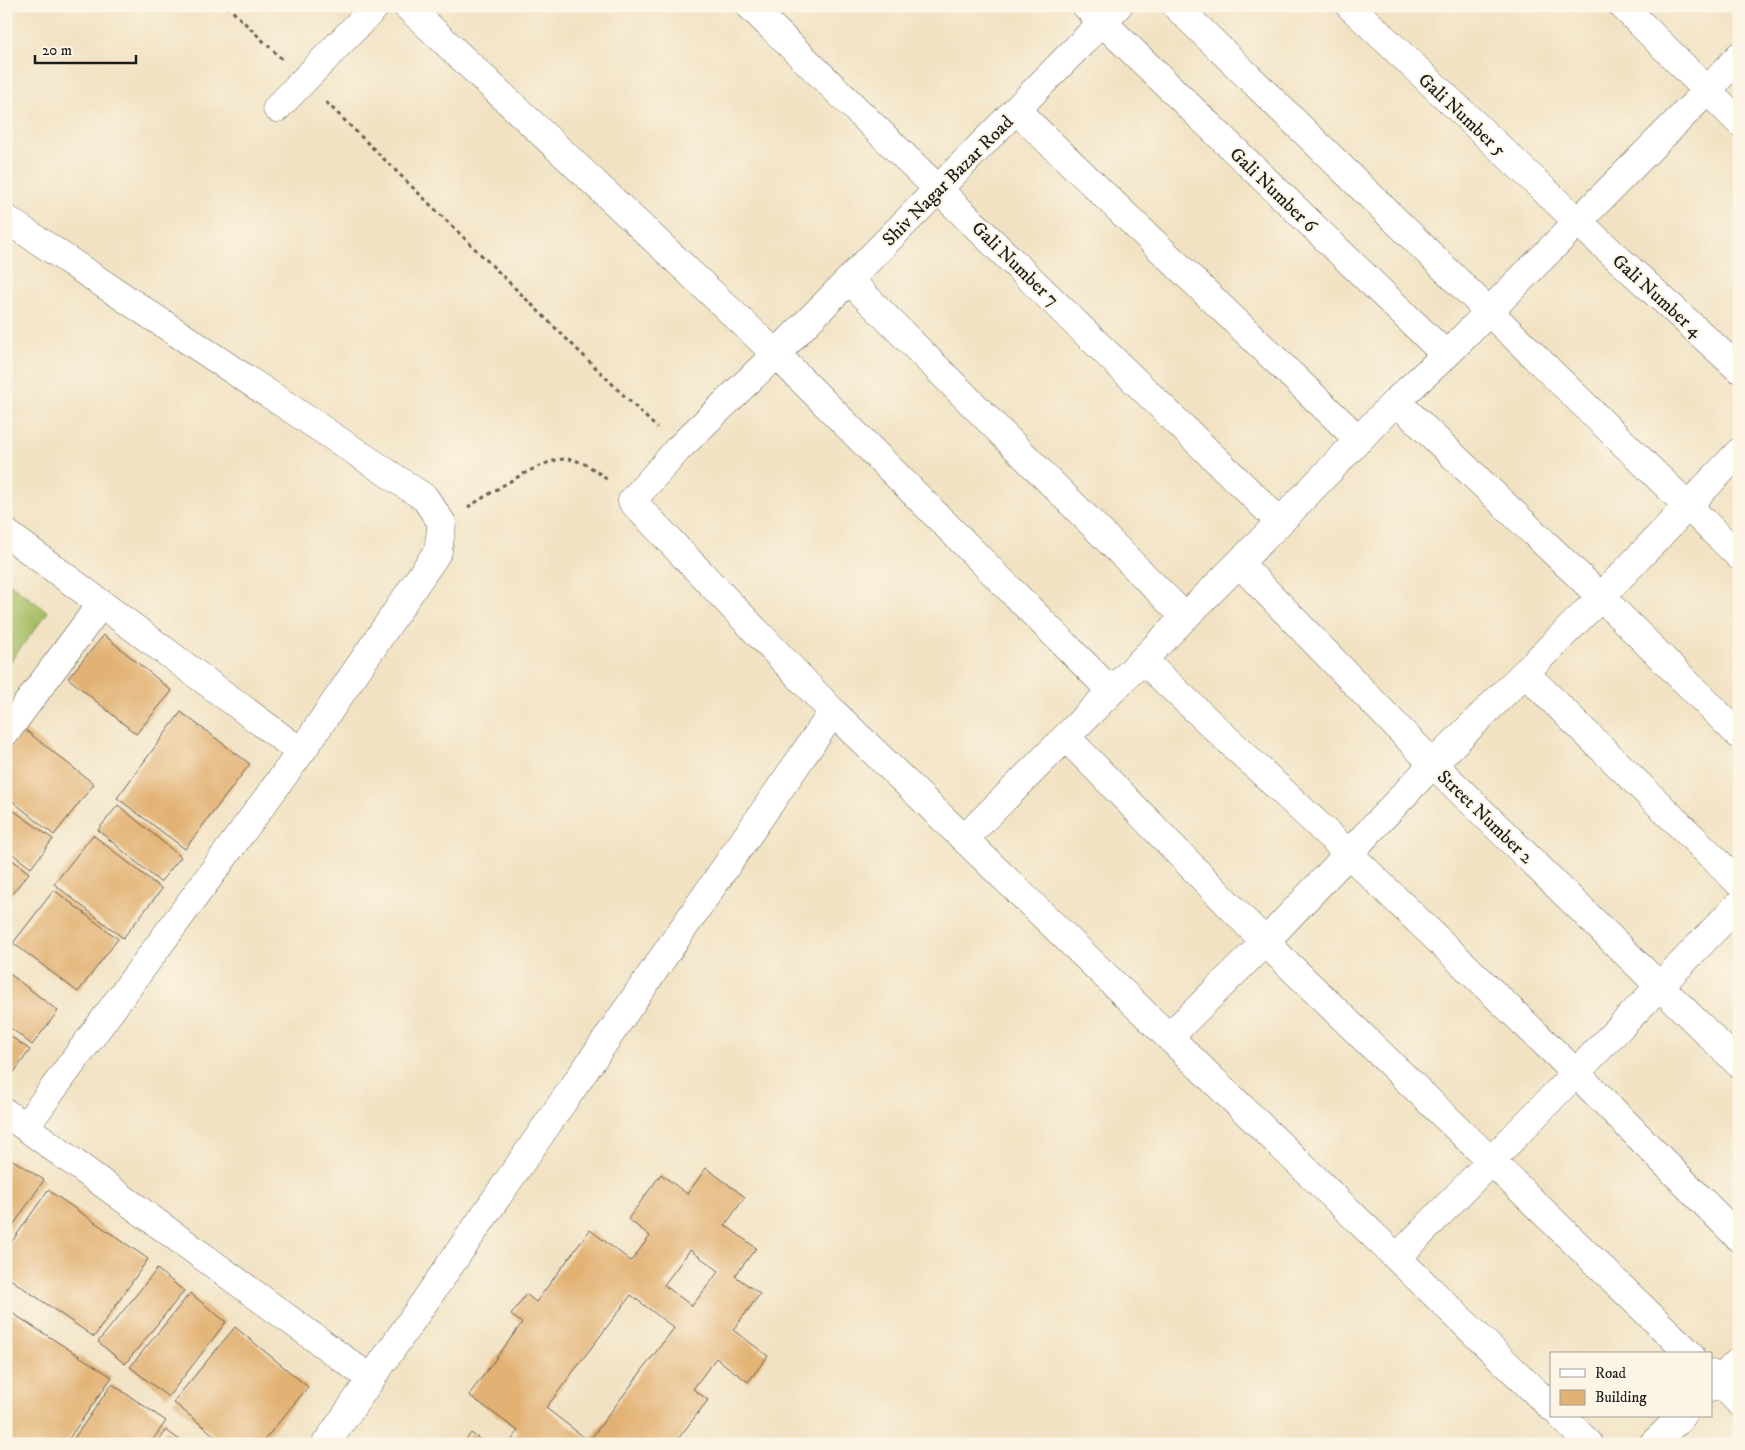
<svg xmlns="http://www.w3.org/2000/svg" width="1745" height="1450" viewBox="0 0 1745 1450" font-family="'IM FELL DW Pica',serif">
<style>
.green{fill:#a5be64;stroke:#606d40}
.building{fill:#e2b275;fill-rule:evenodd}
.lines{fill:none;stroke-linecap:round;stroke-linejoin:round}
.street-casing{stroke:#676156;stroke-width:29}
.path{stroke:#676156;stroke-width:3;stroke-dasharray:4 4;stroke-linecap:butt}
.street{stroke:#fff;stroke-width:28}
.labels{text-anchor:middle;stroke-width:4;stroke-linejoin:round;paint-order:stroke}
.street-label{font-size:19px;fill:#1c1c1c;stroke:#fcf5e5}
</style>
<rect width="100%" height="100%" fill="#fcf5e5"/>
<filter id="ink" filterUnits="userSpaceOnUse"><feTurbulence type="fractalNoise" baseFrequency=".02" numOctaves="2"/><feDisplacementMap in="SourceGraphic" scale="10" xChannelSelector="R" yChannelSelector="G"/><feConvolveMatrix kernelMatrix="1 2 1 2 8 2 1 2 1" color-interpolation-filters="sRGB"/></filter>
<filter id="wash" filterUnits="userSpaceOnUse"><feTurbulence type="fractalNoise" baseFrequency=".0096" numOctaves="4" result="noise"/><feDisplacementMap in="SourceGraphic" scale="20" xChannelSelector="R" yChannelSelector="G"/><feGaussianBlur stdDeviation="1.12" result="paint"/><feColorMatrix in="noise" values="0 0 0 0 0 0 0 0 0 0 0 0 0 0 0 0 0 1.4 0 .05"/><feComposite in="paint" operator="in"/></filter>
<g filter="url(#wash)">
<rect width="100%" height="100%" fill="#f1e2c3"/>
<path class="green" d="M6,581L48,612L6,667Z"/>
<g id="blocks">
<path class="building" d="M104,635L172,691L136,734L68,678Z
M181,712L250,764L185,849L117,798Z
M24,729L94,784L54,835L6,796V752Z
M6,805L53,839L31,868L6,849Z
M118,805L181,857L160,882L98,830Z
M93,835L162,889L123,938L54,884Z
M6,855L29,873L6,901Z
M54,890L118,939L78,992L13,943Z
M6,971L58,1011L32,1045L6,1024Z
M6,1033L30,1050L9,1079L6,1077Z
M11,1159L44,1180L6,1236V1166Z
M706,1168L745,1197L725,1225L756,1248L735,1276L760,1294L733,1330L768,1356L748,1382L716,1358L693,1389L708,1400L674,1444H559L553,1440L550,1444H509L518,1431L469,1395L522,1323L511,1315L526,1294L536,1302L590,1230L631,1261L650,1236L628,1219L661,1174L687,1194ZM690,1250L719,1271L692,1306L664,1285ZM631,1295L674,1328L589,1441L546,1408Z
M48,1190L148,1259L94,1337L6,1276V1250Z
M157,1269L184,1291L125,1364L98,1342Z
M190,1293L226,1322L168,1397L130,1367Z
M12,1313L112,1377L65,1444H6V1322Z
M235,1327L308,1387L261,1444H225L173,1402Z
M112,1384L166,1421L150,1444H70Z
M166,1430L185,1444H157Z
M471,1433L486,1444H463Z"/>
</g>
</g>
<g filter="url(#ink)">
<use href="#blocks" fill-opacity="0" stroke="#676156" stroke-width="1"/>
<g class="lines">
<defs>
<path id="street" d="M407,6L776,354L1111,691
M750,6L1280,522
M1086,6L1446,355
M1118,6L776,354L678,449L632,501L833,712L1551,1407
M1176,6L1739,556
M1350,6L1577,221L1739,369
M1623,6L1739,122
M277,108L376,6
M1016,110L1359,440
M6,219L425,498L442,523L438,551L301,752L25,1127
M849,280L1185,617
M1739,452L1601,597L1739,735
M6,533L301,752
M1239,563L1433,764L1739,1064
M1143,660L1348,853L1575,1072L1739,1238
M1525,673L1739,883
M6,732L101,604
M1066,737L1265,942L1690,1354
M964,839L1280,522L1396,401L1446,355L1707,91L1739,56
M1169,1037L1265,942L1433,764L1601,597L1396,401
M6,1113L371,1379
M1397,1258L1739,904
M1711,1374L1719,1381L1739,1361
M1711,1388L1719,1381L1739,1402
M1561,1416L1589,1444
M326,1444L833,712
M1653,1444L1682,1416"/>
</defs>
<use href="#street" class="street-casing"/>
<path class="path" d="M227,6L283,60
M326,102L657,428
M468,507C490,494 541,459 565,459C582,459 596,471 609,481"/>
<use href="#street" class="street"/>
</g>
</g>
<g class="labels">
<g class="street-label">
<text transform="translate(1463 114) rotate(43)" y="7">Gali Number 5</text>
<text transform="translate(947 180) rotate(-45)" y="7">Shiv Nagar Bazar Road</text>
<text transform="translate(1274 189) rotate(44)" y="7">Gali Number 6</text>
<text transform="translate(1016 263) rotate(44)" y="7">Gali Number 7</text>
<text transform="translate(1658 295) rotate(42)" y="7">Gali Number 4</text>
<text transform="translate(1486 816) rotate(44)" y="7">Street Number 2</text>
</g>
</g>
<rect width="1745" height="1450" fill="none" stroke="#fcf5e5" stroke-width="25"/>
<rect x="1550" y="1352" width="162" height="65" fill="#fcf5e5" stroke="#a29e95"/>
<rect x="1560" y="1369" width="25" height="8" fill="#ffffff" stroke="#a29e95"/>
<text x="1595" y="1378" font-size="15" fill="#1c1c1c">Road</text>
<rect x="1560" y="1390" width="25" height="15" fill="#e2b275" stroke="#a29e95"/>
<text x="1595" y="1402" font-size="15" fill="#1c1c1c">Building</text>
<path d="M35 55v8h101v-8" fill="none" stroke="#1c1c1c" stroke-width="2.5"/>
<text x="42" y="55" font-size="15" fill="#1c1c1c" stroke="#fcf5e5" stroke-width="4" paint-order="stroke">20 m</text>
</svg>
